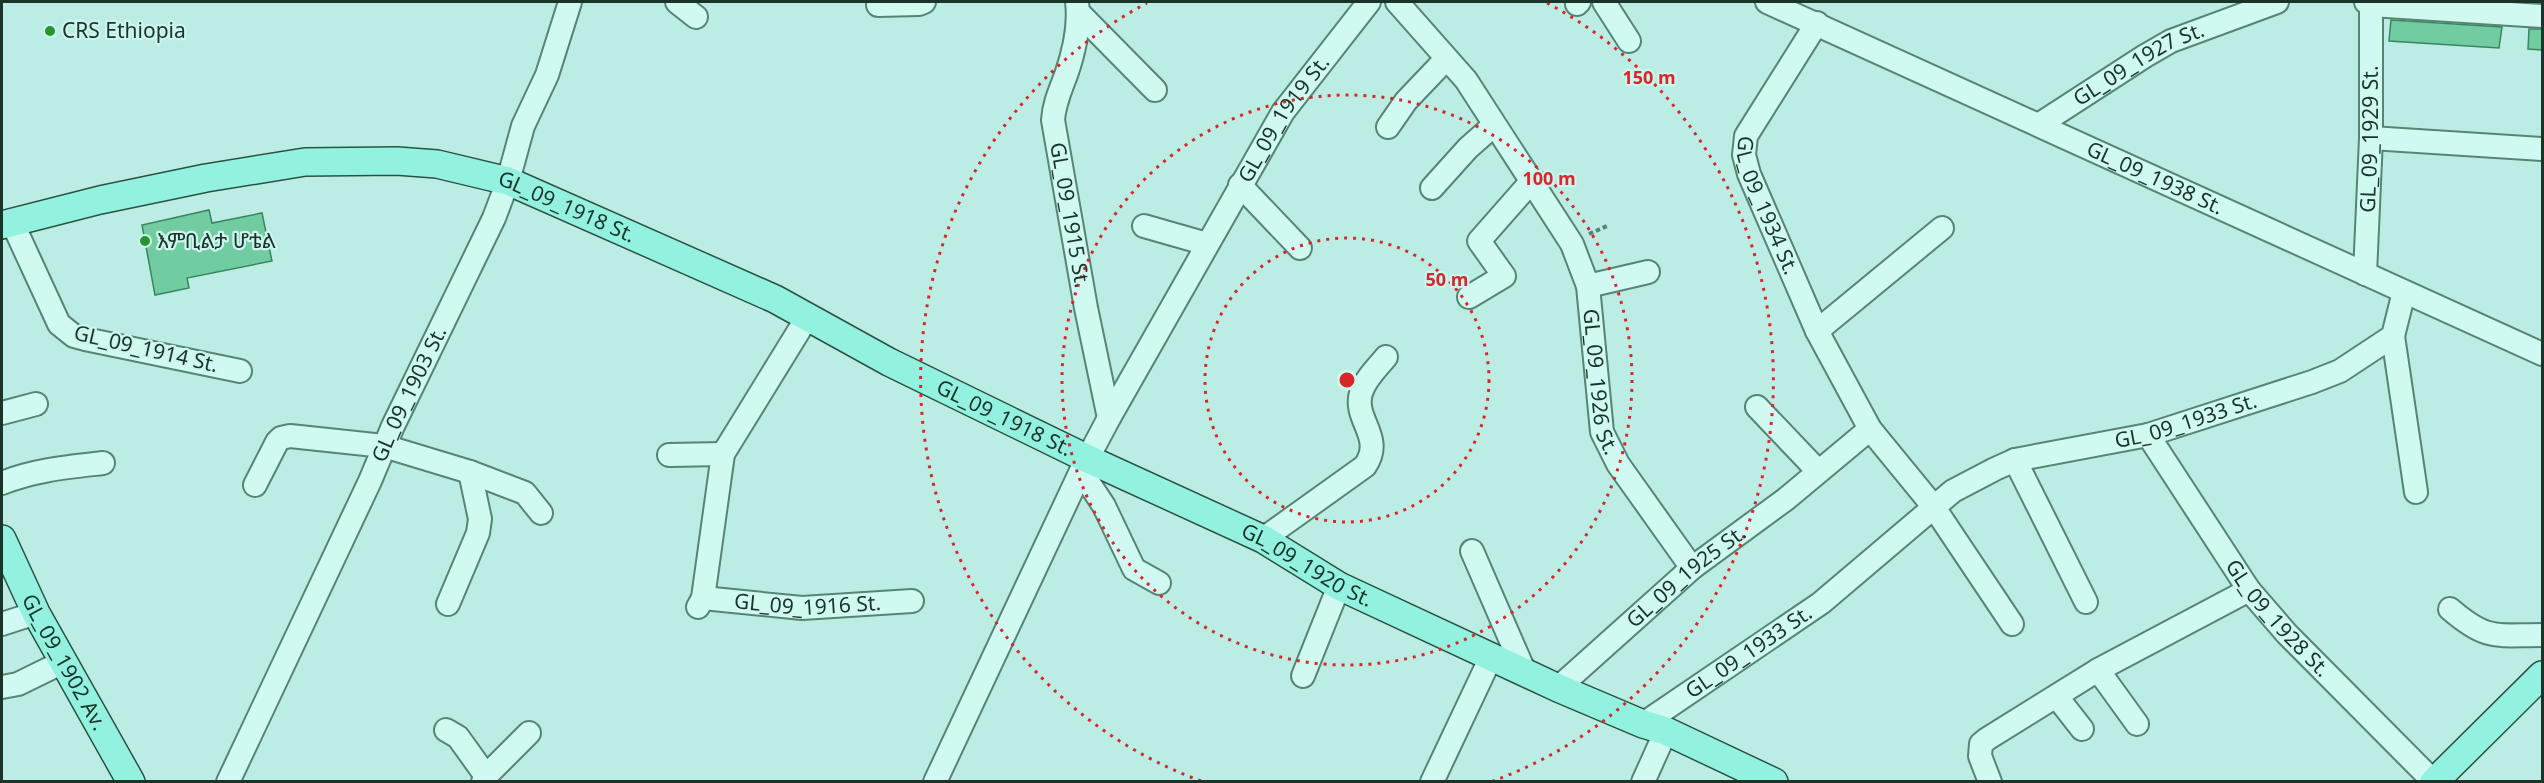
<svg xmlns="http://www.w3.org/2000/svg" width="2544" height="783" viewBox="0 0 2544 783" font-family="Georgia,'Noto Sans Ethiopic',serif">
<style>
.building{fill:#71cca1;stroke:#3c8460;stroke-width:1.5}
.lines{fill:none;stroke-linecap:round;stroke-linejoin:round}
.minor-casing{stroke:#568574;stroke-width:26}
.major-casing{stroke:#2b5241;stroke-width:30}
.path{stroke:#568574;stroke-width:4;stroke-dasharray:4.5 3;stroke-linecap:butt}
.minor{stroke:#cff9f1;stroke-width:22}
.major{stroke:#92f2df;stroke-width:27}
.ring{fill:none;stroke:#d62828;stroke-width:3;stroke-dasharray:3 6}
.poi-dot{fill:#269431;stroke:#cbf5ee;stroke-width:2}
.labels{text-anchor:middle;stroke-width:4.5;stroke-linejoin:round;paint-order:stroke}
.poi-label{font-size:21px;fill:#1b342a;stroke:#cbf5ee;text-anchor:start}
.street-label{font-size:21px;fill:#1b342a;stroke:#cbf5ee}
.centre{fill:#d62828;stroke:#cbf5ee;stroke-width:3}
.ring-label{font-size:18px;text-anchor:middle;font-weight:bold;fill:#d62828;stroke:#cbf5ee;stroke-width:4.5;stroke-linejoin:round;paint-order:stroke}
</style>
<rect width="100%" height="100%" fill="#bcede4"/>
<path class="building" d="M2391,20L2502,27L2499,48L2389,41Z
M2529,29H2542V50L2528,49Z
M209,210L212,223L262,213L272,261L187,278L189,288L155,295L142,225Z"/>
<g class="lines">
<defs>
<g id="minor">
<path d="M677,2L696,17"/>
<path id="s1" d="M1077,2C1080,26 1074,52 1066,75C1060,91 1054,104 1053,120L1086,308L1109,418"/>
<path id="s2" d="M1397,2L1466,80L1572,244L1588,286L1602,432L1618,464L1692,568"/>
<path d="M1604,2L1629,41"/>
<path id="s3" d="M1767,2L2542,354"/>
<path d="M2366,2L2371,5L2542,16"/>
<path d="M1577,4L1579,2"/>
<path d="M878,5L919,4L924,2"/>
<path d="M1078,12L1155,90"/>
<path id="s4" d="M1817,23L1746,136L1744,155L1749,174L1817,331L1870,429L1933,506L2012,624"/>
<path id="s5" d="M2040,124L2145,56L2171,41L2277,2"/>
<path d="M1388,127L1406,101L1446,59"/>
<path d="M2371,138L2542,149"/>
<path d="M1240,185L1300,248"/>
<path d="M1432,188L1468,148L1493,126"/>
<path d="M12,222L59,324L74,336L85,339L240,371"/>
<path d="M1144,226L1207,244"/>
<path id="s6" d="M2365,274L2371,138V5"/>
<path d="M1588,286L1648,272"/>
<path d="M1469,297L1504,276L1479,241L1530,183"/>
<path d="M1817,331L1942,228"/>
<path d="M2393,336L2416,492"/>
<path d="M1757,407L1818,471"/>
<path d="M2,413L36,404"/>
<path id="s7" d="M2148,435L2249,590L2287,634L2434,782"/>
<path d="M669,455L723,454"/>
<path d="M2015,460L2086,602"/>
<path d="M1081,471L1104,506L1134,569L1159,583"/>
<path d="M2,483C34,470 68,467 103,463"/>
<path d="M255,485L277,442L281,438L290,436L384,446L470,472L525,493L541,513"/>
<path d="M1263,539L1365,466C1385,437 1353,420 1361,393C1365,379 1377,368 1386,357"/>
<path d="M1472,551L1525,673"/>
<path id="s8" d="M703,598L802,608L912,601"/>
<path d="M448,604L478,533L480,519L470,472"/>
<path d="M698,607L703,598L723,454L808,316"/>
<path d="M2450,609C2487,641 2496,635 2542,635"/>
<path d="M2,624L36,613"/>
<path d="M2098,670L2137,724"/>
<path d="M1303,676L1339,586"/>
<path d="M2,687L18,684L63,662"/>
<path id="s9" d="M1558,688L1692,568L1786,499L1870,429"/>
<path d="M2057,697L2082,729"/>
<path id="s10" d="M1643,724L1821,603L1953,491L1995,469L2015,460L2148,435L2312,382L2340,371L2393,336L2404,292"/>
<path d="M446,730L458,737L486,776"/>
<path id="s11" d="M228,782L370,481L393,426L494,218L508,181L523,126L547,75L570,2"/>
<path d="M483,782L486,776L529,733"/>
<path id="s12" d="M935,782L1081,471L1109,418L1283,112L1369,2"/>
<path d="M1432,782L1491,657"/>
<path d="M1643,782L1666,731"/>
<path d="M1990,782L1980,756L1981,744L1987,739L2098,670L2249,590"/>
</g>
<g id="major">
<path id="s13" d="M2,225L100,200L206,178L305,162L397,161L437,164L508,181L775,299L889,362L1088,459L1263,539L1339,586L1558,688L1643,724L1666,731L1774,782"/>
<path id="s14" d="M2,539L36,613L131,782"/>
<path d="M2434,782L2542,675"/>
</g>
</defs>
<use href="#minor" class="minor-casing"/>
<use href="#major" class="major-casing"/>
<path class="path" d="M1589,234L1607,226"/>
<use href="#minor" class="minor"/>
<use href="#major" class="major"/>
</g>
<g class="ring">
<circle cx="1347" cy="380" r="142"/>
<circle cx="1347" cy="380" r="285"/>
<path d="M1201 781A427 427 0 0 1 1147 3M1547 3A427 427 0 0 1 1493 781"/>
</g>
<g class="poi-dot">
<circle cx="50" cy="31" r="6"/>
<circle cx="145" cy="241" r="6"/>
</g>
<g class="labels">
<g class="poi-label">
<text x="62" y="38">CRS Ethiopia</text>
<text x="157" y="248">እምቢልታ ሆቴል</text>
</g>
<g class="street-label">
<text dy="7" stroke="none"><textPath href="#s5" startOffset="116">GL_09_1927 St.</textPath></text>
<text dy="7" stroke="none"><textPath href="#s12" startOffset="750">GL_09_1919 St.</textPath></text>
<text dy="7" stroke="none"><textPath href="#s6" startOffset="135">GL_09_1929 St.</textPath></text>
<text dy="7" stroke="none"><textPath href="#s3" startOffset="426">GL_09_1938 St.</textPath></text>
<text dy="7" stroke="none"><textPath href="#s4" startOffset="207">GL_09_1934 St.</textPath></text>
<text dy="7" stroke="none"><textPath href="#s13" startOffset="579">GL_09_1918 St.</textPath></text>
<text dy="7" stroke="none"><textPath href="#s1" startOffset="218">GL_09_1915 St.</textPath></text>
<text transform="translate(146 349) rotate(13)" y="7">GL_09_1914 St.</text>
<text dy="7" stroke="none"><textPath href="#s2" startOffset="441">GL_09_1926 St.</textPath></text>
<text dy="7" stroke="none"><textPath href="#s11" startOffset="428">GL_09_1903 St.</textPath></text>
<text dy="7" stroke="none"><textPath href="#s13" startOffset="1065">GL_09_1918 St.</textPath></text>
<text dy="7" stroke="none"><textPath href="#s10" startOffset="633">GL_09_1933 St.</textPath></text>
<text dy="7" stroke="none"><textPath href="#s13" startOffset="1402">GL_09_1920 St.</textPath></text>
<text dy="7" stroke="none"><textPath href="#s9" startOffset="170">GL_09_1925 St.</textPath></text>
<text dy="7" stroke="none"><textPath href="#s8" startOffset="105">GL_09_1916 St.</textPath></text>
<text dy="7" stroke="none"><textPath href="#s7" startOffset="225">GL_09_1928 St.</textPath></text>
<text dy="7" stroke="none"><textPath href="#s10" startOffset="128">GL_09_1933 St.</textPath></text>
<text dy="7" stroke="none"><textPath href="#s14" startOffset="138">GL_09_1902 Av.</textPath></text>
</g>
</g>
<circle cx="1347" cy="380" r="9" class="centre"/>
<g class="ring-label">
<text x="1649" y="84">150 m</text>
<text x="1549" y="185">100 m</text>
<text x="1447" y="286">50 m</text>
</g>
<rect width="2544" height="783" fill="none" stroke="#1b342a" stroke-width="6"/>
</svg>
